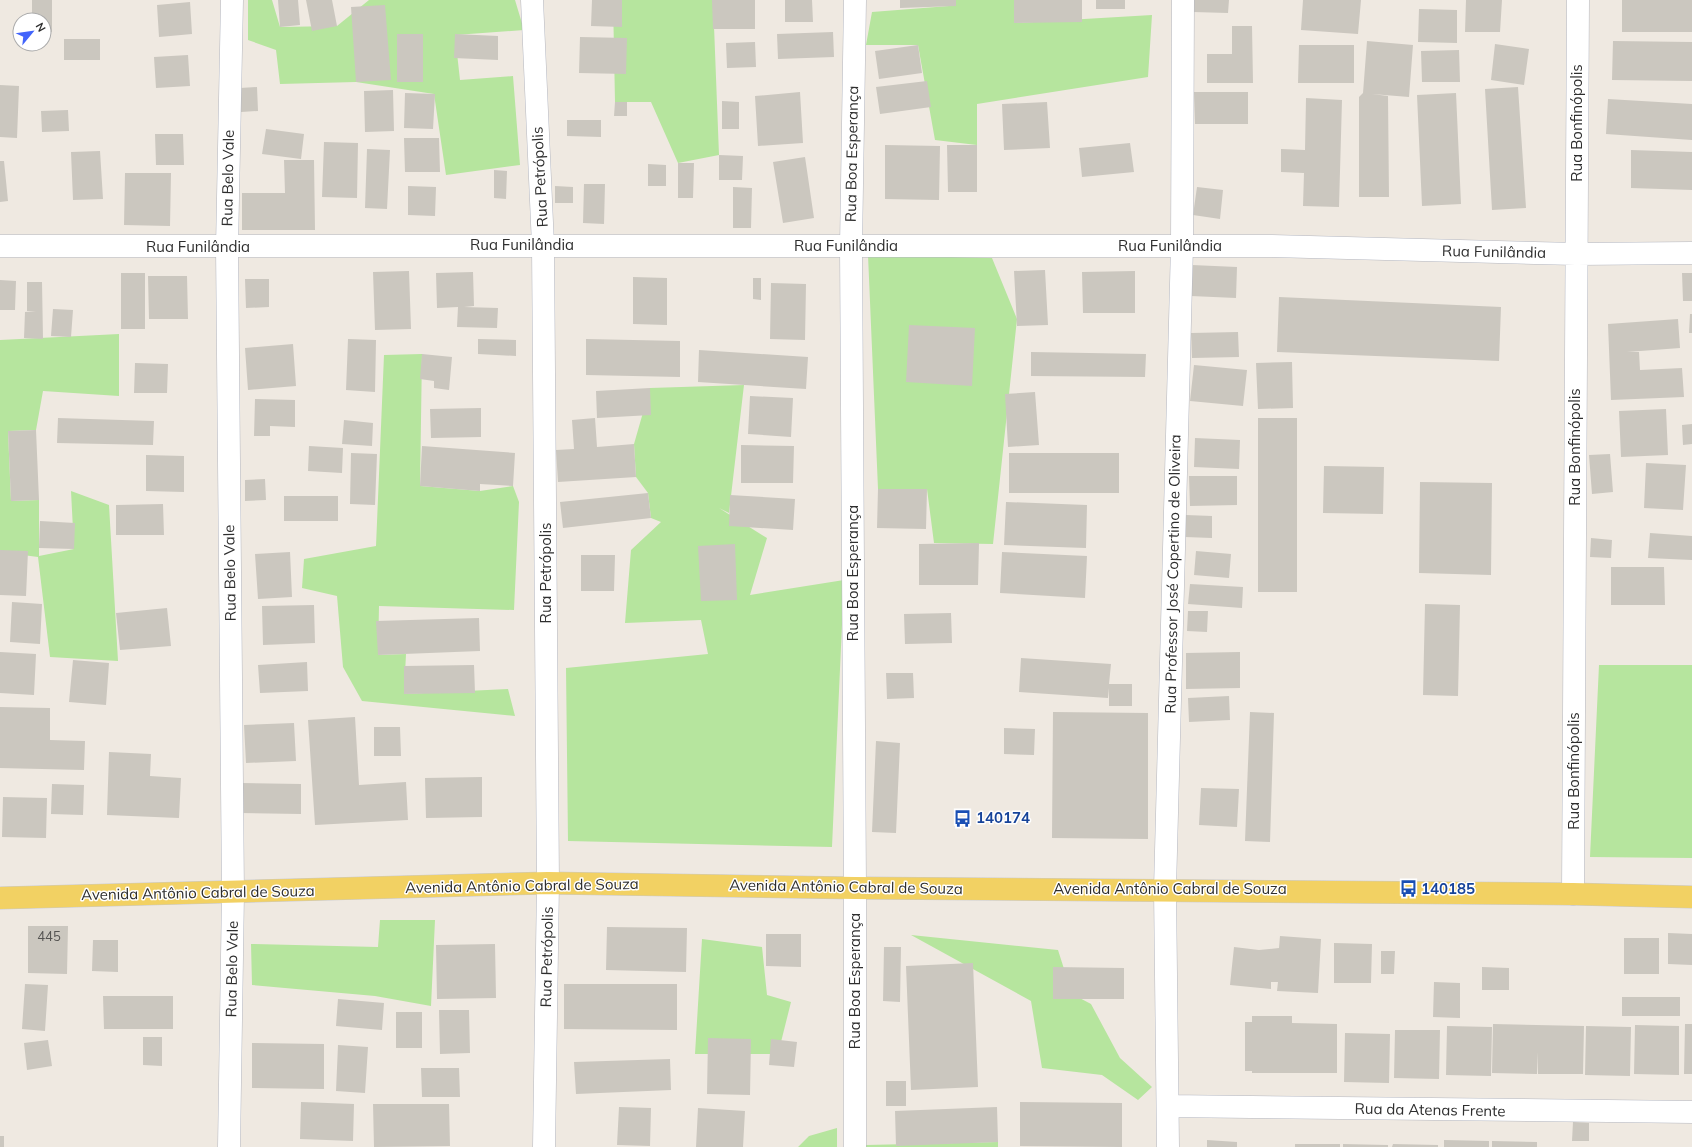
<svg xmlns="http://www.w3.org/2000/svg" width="1692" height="1147" viewBox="0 0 1692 1147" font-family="Mulish,sans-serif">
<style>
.green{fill:#b6e59e}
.building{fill:#cbc7bf}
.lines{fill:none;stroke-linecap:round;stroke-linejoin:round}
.street-casing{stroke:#b4b7c1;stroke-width:23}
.primary-casing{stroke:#c9c9c9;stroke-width:23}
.street{stroke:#fff;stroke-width:22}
.primary{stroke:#f2d163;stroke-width:22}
.labels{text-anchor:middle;stroke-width:3;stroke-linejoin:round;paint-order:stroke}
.number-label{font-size:13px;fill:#555452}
.street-label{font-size:15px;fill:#2e2e2e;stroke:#fff}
.transit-label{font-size:15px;font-weight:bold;fill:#164399;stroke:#fff;text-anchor:start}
</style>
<rect width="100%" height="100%" fill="#efe9e1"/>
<path class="green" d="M248,0H272L280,27L337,26L369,0H515L524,30L455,35L460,80L513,76L520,165L446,175L434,94L356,82L280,84L276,50L248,40Z
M613,0H713L719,155L678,163L651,102H615Z
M949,0H1014L1015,23L1152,15L1148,77L977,104V145L935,140L918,45H866L872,12L949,6Z
M868,255L992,258L1017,319L993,544L934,543L927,489H878Z
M119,334V396L43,391L36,430L8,431L11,501L39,500V556L74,549L71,491L109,505L118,661L50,657L38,557L0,552V340Z
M422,354L420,486L480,491L513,486L519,502L514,610L379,606L378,655L406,654L404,694L508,689L515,716L362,701L343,667L337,596L302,588L304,559L376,546L384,355Z
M744,385L729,513L719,508L767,538L750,595L844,580L832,847L568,841L566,668L708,654L701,620L625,623L631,550L661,522L651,518L648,493L636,477L634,444L650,388Z
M1599,665H1692V858L1590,857Z
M380,920H435L431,1006L375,996L252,985L251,944L378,947Z
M911,935L1058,950L1072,994L1091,1004L1120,1058L1152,1087L1138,1100L1102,1075L1042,1068L1031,1001Z
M702,939L762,947L767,995L791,1002L778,1054H695Z
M837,1128V1147H798L809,1136Z
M998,1142V1147H866V1145Z"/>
<path class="building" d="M32,0H52V32H44V20H32Z
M278,0H298L300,25L280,27Z
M306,0H332L337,26L312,31Z
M592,0H622V27L591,26Z
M712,0H755V29H713Z
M785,0H812L813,22H785Z
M900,0H956V6L900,8Z
M1014,0H1082V22L1014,23Z
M1096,0H1125V9H1096Z
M1193,0H1229L1228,13L1193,12Z
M1303,0H1361L1358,34L1301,30Z
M1466,0H1502L1500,32H1465Z
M1622,0H1692V32H1622Z
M190,2L192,34L159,37L157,5Z
M385,5L391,80L356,82L351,7Z
M1419,9L1457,10V43L1418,42Z
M1232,26H1252L1253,83H1207V54H1232Z
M833,32L834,57L778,59L777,34Z
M397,34H423V82H397Z
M455,34L498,36V60L454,58Z
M580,37L627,38L626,74L579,73Z
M64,39H100V60H64Z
M1367,41L1413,45L1409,97L1372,94L1388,96L1389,197H1359V97L1363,93Z
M1613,41L1692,42V81L1612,80Z
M755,42L756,67L727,68L726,43Z
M1495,44L1529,49L1524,85L1491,80Z
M918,45L922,73L879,79L875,51Z
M1299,45H1354V83H1298Z
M1459,50L1460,82H1422L1421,51Z
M188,55L190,86L156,88L154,57Z
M927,81L931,107L880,114L876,87Z
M0,85L19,86L17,138L0,137Z
M257,87L258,111L241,112L240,88Z
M1518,87L1526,208L1492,210L1485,89Z
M393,90L394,131L365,132L364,91Z
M800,92L803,143L758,146L755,96Z
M1194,92H1248V124H1195Z
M405,93L435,94L433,129L404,128Z
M1456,93L1461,204L1422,206L1417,95Z
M1306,98L1342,100L1339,207L1303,206L1304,173L1281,172V149L1305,150Z
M1608,99L1692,104V140L1606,134Z
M722,101L739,102V129H722Z
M615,102H627V116H614Z
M1047,102L1050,148L1004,150L1002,104Z
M68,110L69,131L42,132L41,111Z
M567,120H601V137L567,136Z
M266,129L304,134L301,159L262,154Z
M155,134H183L184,165H156Z
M404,138H439L440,172H405Z
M324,142L358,143L357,198L322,197Z
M1130,143L1134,172L1082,177L1079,148Z
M885,145L940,146L939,200L885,199Z
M947,145H977V192H948Z
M367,149L390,150L387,209L365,208Z
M1631,150L1692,152V190L1631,188Z
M100,151L103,199L73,200L71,152Z
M719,155L743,156L742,180H719Z
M805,157L814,218L783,223L773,162Z
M284,160H314L315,230H242V193H285Z
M0,161H4L8,201L0,202Z
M678,163H694L693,198H678Z
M648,164L666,165V186H648Z
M494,170L507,171L506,199L494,198Z
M125,173H171L170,226L124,225Z
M584,184H605L604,224L583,223Z
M408,186L436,187L435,216L408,215Z
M555,186L573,187V203H555Z
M733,187L752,188L751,228H733Z
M1197,187L1223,190L1220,219L1193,215Z
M1192,265L1237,267L1236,298L1191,296Z
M1045,270L1048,325L1017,326L1014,271Z
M409,271L411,329L375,330L373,272Z
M1135,271V313H1083L1082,272Z
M473,272L474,306L464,307L498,308L497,328L457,327L458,307L437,308L436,273Z
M121,273H145V329H121Z
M1682,273H1692V301H1683Z
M148,276H187L188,319H149Z
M633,277L667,278V325L633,324Z
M753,278H761V300L753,299Z
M245,279H269V307L246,308Z
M0,280L16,281L15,310H0Z
M27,282H42L43,339L24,338L25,312L36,311H27Z
M771,283L806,284L805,340L770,339Z
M1279,297L1501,307L1499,361L1277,352Z
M53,309L73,310L71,337L51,336Z
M1690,314H1692V333H1689Z
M1678,319L1680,348L1627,352H1639L1640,370L1682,368L1684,397L1611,400L1608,324Z
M909,325L975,328L972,386L906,382Z
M1238,332L1239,357L1192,358L1191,333Z
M348,339L376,340L375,392L346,390Z
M478,339L516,340V356L478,354Z
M586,339L680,341V377L586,375Z
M293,344L296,386L248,390L245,348Z
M699,350L808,357L806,389L698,382Z
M1031,352L1146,354L1145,377L1031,376Z
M422,354L452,357L449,390L434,388V381L420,379Z
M1292,362L1293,408L1258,409L1256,363Z
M135,363L168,364L167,393H134Z
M1194,365L1247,370L1243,406L1190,401Z
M650,388L651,415L597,418L596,391Z
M1035,392L1039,445L1008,447L1005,394Z
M750,396L793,398L791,437L748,434Z
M255,399L295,400V427L270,426V436H254Z
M481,408V437L431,438L430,409Z
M1666,409L1668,455L1621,457L1619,411Z
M58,418L154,421L153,445L57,443Z
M595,418L597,447L634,444L636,477L558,482L556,450L574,449L572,420Z
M1258,418H1297V592H1258Z
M344,420L373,423L372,446L342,444Z
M1692,424V444L1683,445L1682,425Z
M36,430L39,500L11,501L8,431Z
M1195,438L1240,440L1239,469L1194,467Z
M741,445L794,446L793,483H741Z
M309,446L343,448L342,473L308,471Z
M422,446L515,453L513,486L480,484V491L420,486Z
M351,453L377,454L375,505L350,504Z
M1009,453H1119V493H1009Z
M1610,454L1613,492L1592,494L1589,455Z
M146,455L184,456V492L146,491Z
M1646,463L1686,465L1683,510L1644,508Z
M1324,466L1384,467L1383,514L1323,513Z
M1189,476H1237V505L1190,506Z
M265,479L266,500L245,501V480Z
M1420,482L1492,483L1491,575L1419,573Z
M878,489H927L926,529L877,528Z
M648,493L651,518L563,528L560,502Z
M730,495L795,499L793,530L729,526Z
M284,496H338V521H284Z
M1006,502L1087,505L1086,548L1004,545Z
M163,504L164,535H116V505Z
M1186,515L1212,516V538L1185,537Z
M40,521L75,523L74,549L39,548Z
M1650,533L1692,536V560L1648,558Z
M1591,538L1612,540L1611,558L1590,557Z
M979,543L978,585H919V544Z
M735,544L737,600L701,601L698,546Z
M0,550L28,551L26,596L0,595Z
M1196,551L1231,554L1229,578L1194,575Z
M290,552L292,597L258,599L255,554Z
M1002,552L1087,556L1085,598L1000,593Z
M581,555H615L614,591H581Z
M1611,567H1664L1665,605H1611Z
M1190,584L1243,587L1242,608L1188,604Z
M12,602L42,604L40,644L10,642Z
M1425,604L1460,605L1458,696L1423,695Z
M314,605L315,643L263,645L262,606Z
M167,608L171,646L120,650L116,613Z
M1188,611H1208L1207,632L1187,631Z
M951,613L952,643L905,644L904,614Z
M479,618L480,651L378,655L376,621Z
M0,652L36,654L34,695L0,693Z
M1240,652V688L1186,689V653Z
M1021,658L1111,664L1109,684H1132V706H1109V688L1108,698L1019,692Z
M73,660L109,663L106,705L69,702Z
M307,662L308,691L260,693L258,665Z
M474,665L475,693L404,694V666Z
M886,673H913L914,698L887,699Z
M1229,696L1230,720L1189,722L1188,698Z
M0,707L50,708V740L85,741L84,770L0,768Z
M1053,712L1148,713V839L1052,838Z
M1250,712L1274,713L1270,842L1245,841Z
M355,717L359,785L406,782L408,820L315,825L308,720Z
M294,723L296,761L246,763L244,725Z
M374,727H400L401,756H374Z
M1004,728L1035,729L1034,755L1004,754Z
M876,741L900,743L896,833L872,832Z
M109,752L151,754L150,776L181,778L179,818L107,815Z
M482,777V817L426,818L425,778Z
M241,783L301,784V814L241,813Z
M52,784L84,785L83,815L51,814Z
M1201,788L1239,789L1237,827L1199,825Z
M3,797L47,798L46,838L2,837Z
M28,926H68L67,974L28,973Z
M607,927L687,928L686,972L606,970Z
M1668,933L1692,934V965L1668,964Z
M766,934H801V967L766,966Z
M1280,936L1321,939L1318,993L1277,991L1278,982H1271V989L1230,985L1234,947L1259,950L1279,948Z
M1624,938H1659V974H1624Z
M93,940H118V972L92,971Z
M1334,943L1372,944L1371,983H1334Z
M495,944L496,998L437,999L436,945Z
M884,947H901L900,1002L883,1001Z
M1381,951H1395L1394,974H1381Z
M973,963L978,1087L911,1090L906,966Z
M1053,967L1124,968V999H1053Z
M1482,967L1509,968V990H1482Z
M1434,982L1460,983V1018L1433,1017Z
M25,984L48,985L45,1031L22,1029Z
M564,984H677V1030L564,1029Z
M103,996H173V1029H104Z
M1622,997H1680V1016H1622Z
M338,999L384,1003L382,1030L336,1026Z
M439,1010H469L470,1053L440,1054Z
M396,1012H422V1048H396Z
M1252,1016H1292V1030V1023L1337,1024V1073H1252V1071H1245V1022H1252Z
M1493,1024L1584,1026L1583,1074H1538V1052L1537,1074L1492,1073Z
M1685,1024H1692V1074H1684Z
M1635,1025L1679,1026V1075L1634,1074Z
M1447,1026L1492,1027L1491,1076L1446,1075Z
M1586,1026L1631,1027L1630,1076L1585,1075Z
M1395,1030H1440L1439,1079L1394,1078Z
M1345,1033L1390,1034L1389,1083L1344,1082Z
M143,1037H162V1066L143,1065Z
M708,1038L751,1039L750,1095L707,1094Z
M771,1039L797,1042L794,1067L769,1065Z
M48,1040L52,1066L27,1070L24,1043Z
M252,1043L324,1044V1089L252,1088Z
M338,1045L368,1047L365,1093L336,1091Z
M670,1059L671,1090L576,1094L574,1062Z
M421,1068H459L460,1097H422Z
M886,1081H906V1106H886Z
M301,1102L354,1104L353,1141L300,1139Z
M1020,1102L1122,1103V1147L1020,1146Z
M373,1104H449L450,1146L374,1147Z
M619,1107L651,1108L650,1146L617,1145Z
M997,1107L998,1142L896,1146L895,1111Z
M698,1108L745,1111L743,1147H696Z
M1573,1122L1589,1123V1141H1572Z
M0,1136H4V1147H0Z
M1207,1140L1237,1142V1147H1207Z
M1444,1140L1489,1141V1147H1444Z
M1492,1141L1537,1142V1147H1492Z
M1295,1144H1340V1147H1295Z
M1343,1144L1388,1145V1147H1343Z
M1393,1144L1438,1145V1147H1392Z"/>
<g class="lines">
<defs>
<path id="street" d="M532,0L543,245L548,883L544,1147
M0,246H1272L1576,254L1692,253
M1573,894L1578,0
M1168,1106L1692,1112
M229,1147L233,893L227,247L232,0
M855,1147V888L851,246L855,0
M1168,1147L1165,889L1182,246L1183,0"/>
<path id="primary" d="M0,898L548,883L855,888L1573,894L1692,897"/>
</defs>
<use href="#street" class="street-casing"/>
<use href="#primary" class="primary-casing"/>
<use href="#street" class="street"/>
<use href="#primary" class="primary"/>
</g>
<defs>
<symbol id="bus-bare" viewBox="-9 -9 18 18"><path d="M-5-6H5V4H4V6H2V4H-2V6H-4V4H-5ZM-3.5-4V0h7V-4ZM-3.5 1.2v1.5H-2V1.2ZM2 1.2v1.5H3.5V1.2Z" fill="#1a4fb4" stroke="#fff" stroke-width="2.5" paint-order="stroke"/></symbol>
</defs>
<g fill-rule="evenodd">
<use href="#bus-bare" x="950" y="806" width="25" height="25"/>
<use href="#bus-bare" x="1396" y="876" width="25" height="25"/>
</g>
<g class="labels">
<g class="number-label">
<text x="49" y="941">445</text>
</g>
<g class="street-label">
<text transform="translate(1577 123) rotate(-90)" y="5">Rua Bonfinópolis</text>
<text transform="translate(852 154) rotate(-89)" y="5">Rua Boa Esperança</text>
<text transform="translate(540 177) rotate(-93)" y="5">Rua Petrópolis</text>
<text transform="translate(228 178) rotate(-89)" y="5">Rua Belo Vale</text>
<text x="522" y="250">Rua Funilândia</text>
<text x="846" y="251">Rua Funilândia</text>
<text x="1170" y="251">Rua Funilândia</text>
<text x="198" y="252">Rua Funilândia</text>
<text transform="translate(1494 252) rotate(1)" y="5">Rua Funilândia</text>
<text transform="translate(1575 447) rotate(-90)" y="5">Rua Bonfinópolis</text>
<text transform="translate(230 573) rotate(-91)" y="5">Rua Belo Vale</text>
<text transform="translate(546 573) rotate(-90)" y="5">Rua Petrópolis</text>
<text transform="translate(853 573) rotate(-90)" y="5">Rua Boa Esperança</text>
<text transform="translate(1173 574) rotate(-89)" y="5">Rua Professor José Copertino de Oliveira</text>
<text transform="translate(1574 771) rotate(-90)" y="5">Rua Bonfinópolis</text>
<text transform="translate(522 886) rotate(-1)" y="5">Avenida Antônio Cabral de Souza</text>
<text transform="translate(846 887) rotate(1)" y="5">Avenida Antônio Cabral de Souza</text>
<text x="1170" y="894">Avenida Antônio Cabral de Souza</text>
<text transform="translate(198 893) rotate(-1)" y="5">Avenida Antônio Cabral de Souza</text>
<text transform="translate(547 957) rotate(-89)" y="5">Rua Petrópolis</text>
<text transform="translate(232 969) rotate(-89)" y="5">Rua Belo Vale</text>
<text transform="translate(855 981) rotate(-90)" y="5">Rua Boa Esperança</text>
<text transform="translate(1430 1110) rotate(1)" y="5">Rua da Atenas Frente</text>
</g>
<g class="transit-label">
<text x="976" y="823">140174</text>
<text x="1421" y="894">140185</text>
</g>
</g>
<g transform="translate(32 32) rotate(61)"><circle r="19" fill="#ffffff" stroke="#ababab"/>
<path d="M0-3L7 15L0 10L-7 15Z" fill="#4264fb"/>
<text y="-6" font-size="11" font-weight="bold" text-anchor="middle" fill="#2e2e2e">N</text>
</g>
</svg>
